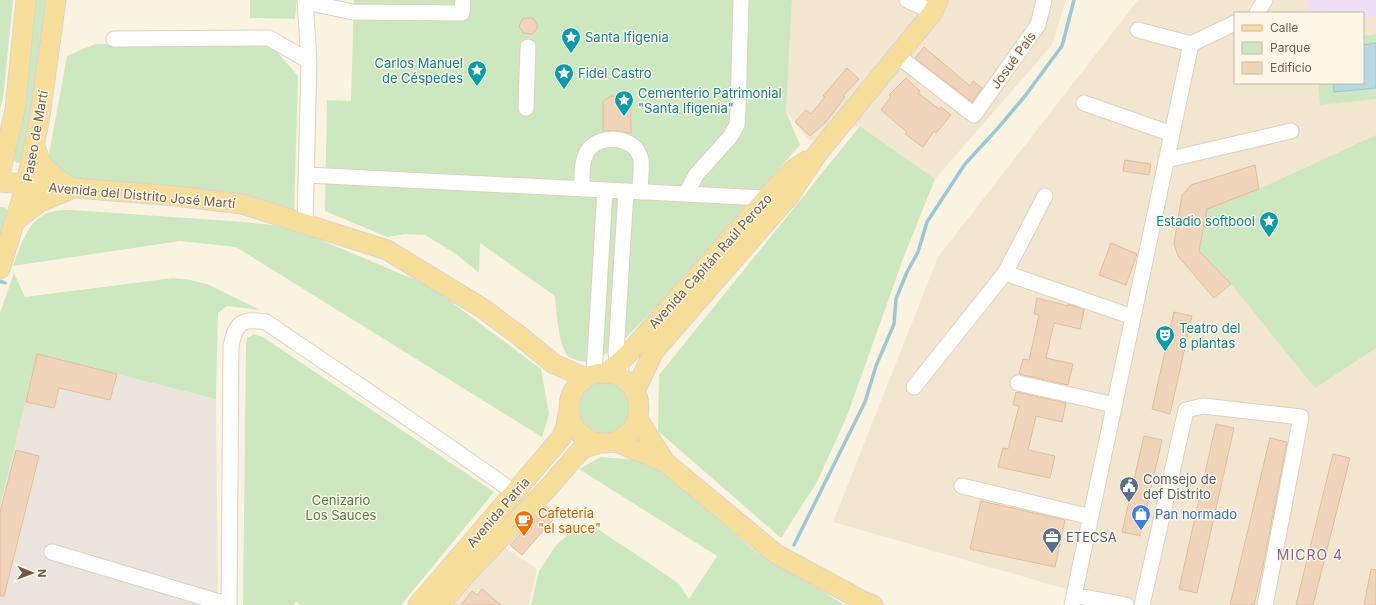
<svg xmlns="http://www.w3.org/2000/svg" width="1376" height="605" viewBox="0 0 1376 605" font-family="Inter,sans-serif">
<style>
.residential{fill:#f2e6d0;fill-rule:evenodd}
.industrial{fill:#eae4dc}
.education{fill:#f0def7}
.green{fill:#cde7c0;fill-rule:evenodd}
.water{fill:#b7d9e3;stroke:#9dc7d5}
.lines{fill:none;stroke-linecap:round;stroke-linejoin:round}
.stream{stroke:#9dc7d5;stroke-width:3.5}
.building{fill:#efd4ba;stroke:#e1bc9b}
.minor-casing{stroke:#dfd0bd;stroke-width:17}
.major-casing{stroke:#dad4d0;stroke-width:21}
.minor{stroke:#fff;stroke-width:15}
.major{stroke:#f8de9b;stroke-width:19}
.labels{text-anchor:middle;stroke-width:3;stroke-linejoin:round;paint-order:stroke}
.culture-label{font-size:13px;fill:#0d838f;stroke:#fef7e7;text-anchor:start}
.street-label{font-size:13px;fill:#715b49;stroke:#fef7e7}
.service-label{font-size:13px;fill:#4e5e75;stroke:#fef7e7;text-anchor:start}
.park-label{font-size:13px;fill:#507c44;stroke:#fef7e7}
.food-label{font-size:13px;fill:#c56008;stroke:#fef7e7;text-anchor:start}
.shop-label{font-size:13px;fill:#366cbe;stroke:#fef7e7;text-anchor:start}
.neighbourhood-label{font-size:14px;letter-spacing:1px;fill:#896594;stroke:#fef7e7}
</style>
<rect width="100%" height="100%" fill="#fbf3e1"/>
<path class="residential" d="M792,0H1066L1052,45L935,179L860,126L810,141L786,112Z
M1138,0H1376V605H1129L1066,589L833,522L938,257ZM1235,13H1363V83H1235Z
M504,547L537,569L529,605H448Z"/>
<path class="industrial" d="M37,354L216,399L218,605H0V507Z"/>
<path class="education" d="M1309,0H1376V17L1363,18V13H1309Z"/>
<path class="green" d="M0,0H13L3,99L0,108Z
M34,0H49L37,84L22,161L17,163L13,159L26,81Z
M250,0H297L295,19L250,18Z
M354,0H792L786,112L800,145L672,290L625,339L594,363C586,362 576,361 569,357C559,350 556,309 555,296L480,243L479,273L456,254L425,235L405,234L387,237L325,211L327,100L351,101ZM611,96C615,96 620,96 624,97C635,100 631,124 631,133H603V102L606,99Z
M1376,34V99L1320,105L1318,83H1363V36Z
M95,44L272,46L298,76L294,213L71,183L48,160L67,56Z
M860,126L935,179L903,259L847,416L817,482L781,538L658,431L659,375Z
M1376,135V348L1315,388L1231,284L1199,251L1207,209L1259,189Z
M0,207H4L8,210L0,243Z
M72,210L244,222L290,227L430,286L541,369L549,414L542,437L236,247L180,241L13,266C20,247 28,219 50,212C57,210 65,210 72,210Z
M14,273L25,297L173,278L191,280L207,284L260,310L227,306L218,313L216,399L37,354L0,507V313Z
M254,334L263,337L494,492L401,605H301L296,601L294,605H243L246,346L247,338Z
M578 406a27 27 0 1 1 54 0a27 27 0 1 1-54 0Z
M601,457L636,460L671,474L705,508L756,552L819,589L844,605H531L539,571L557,544L579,526H593L646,561L679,584L689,599L717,556L579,469Z"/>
<path class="water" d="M1376,43V88L1334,92L1333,83H1363V45Z"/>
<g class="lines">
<path class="stream" d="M0,281L5,283
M794,545L865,402L876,366L894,324L896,299L907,272L918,252L927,222L965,164L998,128L1025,96L1062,46L1074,0"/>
</g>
<path class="building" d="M523,18H533L538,26L533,34L523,33L519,26Z
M924,47L970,86L973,81L982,88L972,102L915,58Z
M847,68L859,79L843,96L845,97L826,122L810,136L795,122L806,110L811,114L825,97L823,96Z
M906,78L920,91L918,93L939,109L941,107L951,115L936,133L934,131L923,147L905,134L907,132L881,110L891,97L889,95Z
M611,96L625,97L629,100L631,106V133L617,131H603V102L606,99Z
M1125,160L1151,164L1149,175L1123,171Z
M1255,165L1259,189L1207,209L1199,251L1231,284L1214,298L1178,256L1174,244L1182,195L1191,185Z
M1111,243L1137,254L1126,285L1099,275Z
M1037,298L1068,306V304L1084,310L1080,329L1054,323L1046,358L1073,364L1068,385L1019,374L1023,359L1029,360L1039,315L1034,314Z
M1174,312L1192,316L1170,414L1152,409Z
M37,354L117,374L110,400L59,388L54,408L26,402Z
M1016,392L1066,403L1062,422L1036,416L1028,450L1055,456L1050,478L998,467L1003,448L1008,449L1019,406L1013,405Z
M1216,424L1234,428L1197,593L1179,589Z
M1144,436L1162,440L1140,536L1122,532Z
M1270,438L1287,442L1262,571L1254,605H1230Z
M16,450L39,456L4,596H0V512Z
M1333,454L1350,458L1313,605H1296Z
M981,501L1065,520L1055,567L970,549Z
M546,506L556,516L522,555L510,545Z
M1371,569L1376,570V605H1364Z
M482,589L501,605H461L472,591L477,595Z"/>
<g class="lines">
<defs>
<path id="minor" d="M305,0L309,61L305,224
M907,0L933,12
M305,2L353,12L462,13L463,0
M1257,13L1265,0
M1138,30L1191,44
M114,39L269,38L309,61
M898,56L974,115L1038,25L1044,0
M1084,103L1172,134
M526,108L528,47
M1166,160L1291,131
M307,175L766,198
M582,189C582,177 581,163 587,152C599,132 637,136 641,160C642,170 640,182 640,192
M686,194L696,175L730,137L737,125L738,111L741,0
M1005,273L1133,317
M594,374L605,190
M624,380L618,364L616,353L626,191
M1018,383L1114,405
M914,387L1005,273L1045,196
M962,486L1091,517
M52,552L229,605
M1074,595L1126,605
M229,605L231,346C236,322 242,318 266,322C349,379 433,434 515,493
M1072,605L1191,44L1235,23
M1142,605L1186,410L1203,406L1301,417L1265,605"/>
<path id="major" d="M34,144L41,163L56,178L71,187
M0,174L15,110L26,0
M0,182L175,196L242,204L387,250L482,308L517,334L554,364L586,378
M15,221L40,202L69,190
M0,269L26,185L40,116L56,0
M569 408a35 35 0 1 1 70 0a35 35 0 1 1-70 0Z
M608,373L628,354L778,185L794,169L806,161
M635,391L654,351L790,195L817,154L933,12L938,0
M638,419L665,462
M616,442L665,462L776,554L863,601L873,605
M418,605L561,438L566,426L568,414
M440,605L468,572L548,488L580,451L586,447L597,444"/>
</defs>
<use href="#minor" class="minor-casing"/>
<use href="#major" class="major-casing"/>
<use href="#minor" class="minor"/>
<use href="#major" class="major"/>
</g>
<defs>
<symbol id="sight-pin" viewBox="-11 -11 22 30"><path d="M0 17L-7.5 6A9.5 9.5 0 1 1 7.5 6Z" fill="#0f9aa8" stroke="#fef7e7"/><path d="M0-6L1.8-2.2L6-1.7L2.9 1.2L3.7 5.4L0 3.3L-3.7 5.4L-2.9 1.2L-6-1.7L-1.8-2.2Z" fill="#fff"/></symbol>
<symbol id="theatre-pin" viewBox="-11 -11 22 30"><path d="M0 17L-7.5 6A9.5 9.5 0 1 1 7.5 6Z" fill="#0f9aa8" stroke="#fef7e7"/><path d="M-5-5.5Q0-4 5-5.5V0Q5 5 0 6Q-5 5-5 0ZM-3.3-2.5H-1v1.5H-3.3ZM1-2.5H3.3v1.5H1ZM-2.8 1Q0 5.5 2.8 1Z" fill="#fff"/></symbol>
<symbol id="civic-pin" viewBox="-11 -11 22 30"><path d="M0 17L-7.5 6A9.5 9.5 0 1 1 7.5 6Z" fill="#5c6f8a" stroke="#fef7e7"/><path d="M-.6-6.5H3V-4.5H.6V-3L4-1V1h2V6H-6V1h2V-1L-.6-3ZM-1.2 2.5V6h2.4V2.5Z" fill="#fff"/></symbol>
<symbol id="shop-pin" viewBox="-11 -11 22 30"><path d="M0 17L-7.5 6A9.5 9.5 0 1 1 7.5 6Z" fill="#3f7fe0" stroke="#fef7e7"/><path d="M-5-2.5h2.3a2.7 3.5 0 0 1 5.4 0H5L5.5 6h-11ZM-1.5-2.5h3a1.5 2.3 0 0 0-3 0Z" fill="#fff"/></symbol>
<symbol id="cafe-pin" viewBox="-11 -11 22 30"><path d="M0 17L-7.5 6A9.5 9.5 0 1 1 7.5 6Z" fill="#e8710a" stroke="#fef7e7"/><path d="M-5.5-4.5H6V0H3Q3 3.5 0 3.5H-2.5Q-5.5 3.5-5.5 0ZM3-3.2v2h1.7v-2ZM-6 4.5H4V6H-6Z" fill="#fff"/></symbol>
<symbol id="office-pin" viewBox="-11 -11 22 30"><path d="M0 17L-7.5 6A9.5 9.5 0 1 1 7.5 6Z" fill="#5c6f8a" stroke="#fef7e7"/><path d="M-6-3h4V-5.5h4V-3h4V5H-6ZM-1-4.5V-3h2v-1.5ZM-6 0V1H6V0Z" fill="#fff"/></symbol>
</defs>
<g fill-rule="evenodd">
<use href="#sight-pin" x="560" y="26" width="22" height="30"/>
<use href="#sight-pin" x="466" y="59" width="22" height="30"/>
<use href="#sight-pin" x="553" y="62" width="22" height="30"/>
<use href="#sight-pin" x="613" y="89" width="22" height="30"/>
<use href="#sight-pin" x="1258" y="210" width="22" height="30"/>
<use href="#theatre-pin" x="1154" y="324" width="22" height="30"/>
<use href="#civic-pin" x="1118" y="475" width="22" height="30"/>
<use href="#shop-pin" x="1130" y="503" width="22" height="30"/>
<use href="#cafe-pin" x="513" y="509" width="22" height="30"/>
<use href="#office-pin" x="1041" y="526" width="22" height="30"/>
</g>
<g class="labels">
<g class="culture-label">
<text x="585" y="42">Santa Ifigenia</text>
<text x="463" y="68" text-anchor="end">Carlos Manuel<tspan x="463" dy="15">de Céspedes</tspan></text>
<text x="578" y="78">Fidel Castro</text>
<text x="638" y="98">Cementerio Patrimonial<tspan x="638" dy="15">"Santa Ifigenia"</tspan></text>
<text x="1255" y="226" text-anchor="end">Estadio softbool</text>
<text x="1179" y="333">Teatro del<tspan x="1179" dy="15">8 plantas</tspan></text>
</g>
<g class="street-label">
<text transform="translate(1013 60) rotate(-54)" y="5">Josué País</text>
<text transform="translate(35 136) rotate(-80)" y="5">Paseo de Martí</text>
<text transform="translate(142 195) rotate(5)" y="5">Avenida del Distrito José Martí</text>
<text transform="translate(710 261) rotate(-48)" y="5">Avenida Capitán Raúl Perozo</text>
<text transform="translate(498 512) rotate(-49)" y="5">Avenida Patria</text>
</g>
<g class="service-label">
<text x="1143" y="484">Comsejo de<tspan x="1143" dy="15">def Distrito</tspan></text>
<text x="1066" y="542">ETECSA</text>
</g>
<g class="park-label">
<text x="341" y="505">Cenizario<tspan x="341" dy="15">Los Sauces</tspan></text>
</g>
<g class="food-label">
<text x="538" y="518">Cafetería<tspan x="538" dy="15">"el sauce"</tspan></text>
</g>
<g class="shop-label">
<text x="1155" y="519">Pan normado</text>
</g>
<g class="neighbourhood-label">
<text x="1310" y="560">MICRO 4</text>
</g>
</g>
<rect x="1234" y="12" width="130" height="72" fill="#fef7e7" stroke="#c6b9a8"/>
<rect x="1242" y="25" width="20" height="6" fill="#f8de9b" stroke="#c6b9a8"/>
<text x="1270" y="32" font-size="12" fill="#715b49">Calle</text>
<rect x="1242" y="42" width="20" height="12" fill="#cde7c0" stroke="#c6b9a8"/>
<text x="1270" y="52" font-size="12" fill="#715b49">Parque</text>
<rect x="1242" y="62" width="20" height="12" fill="#efd4ba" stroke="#c6b9a8"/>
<text x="1270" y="72" font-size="12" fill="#715b49">Edificio</text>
<g transform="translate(32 573) rotate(91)" stroke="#fef7e7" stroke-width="3" paint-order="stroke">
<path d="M0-3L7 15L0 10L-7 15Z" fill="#715b49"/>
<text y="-6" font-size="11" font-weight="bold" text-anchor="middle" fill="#715b49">N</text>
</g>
</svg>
